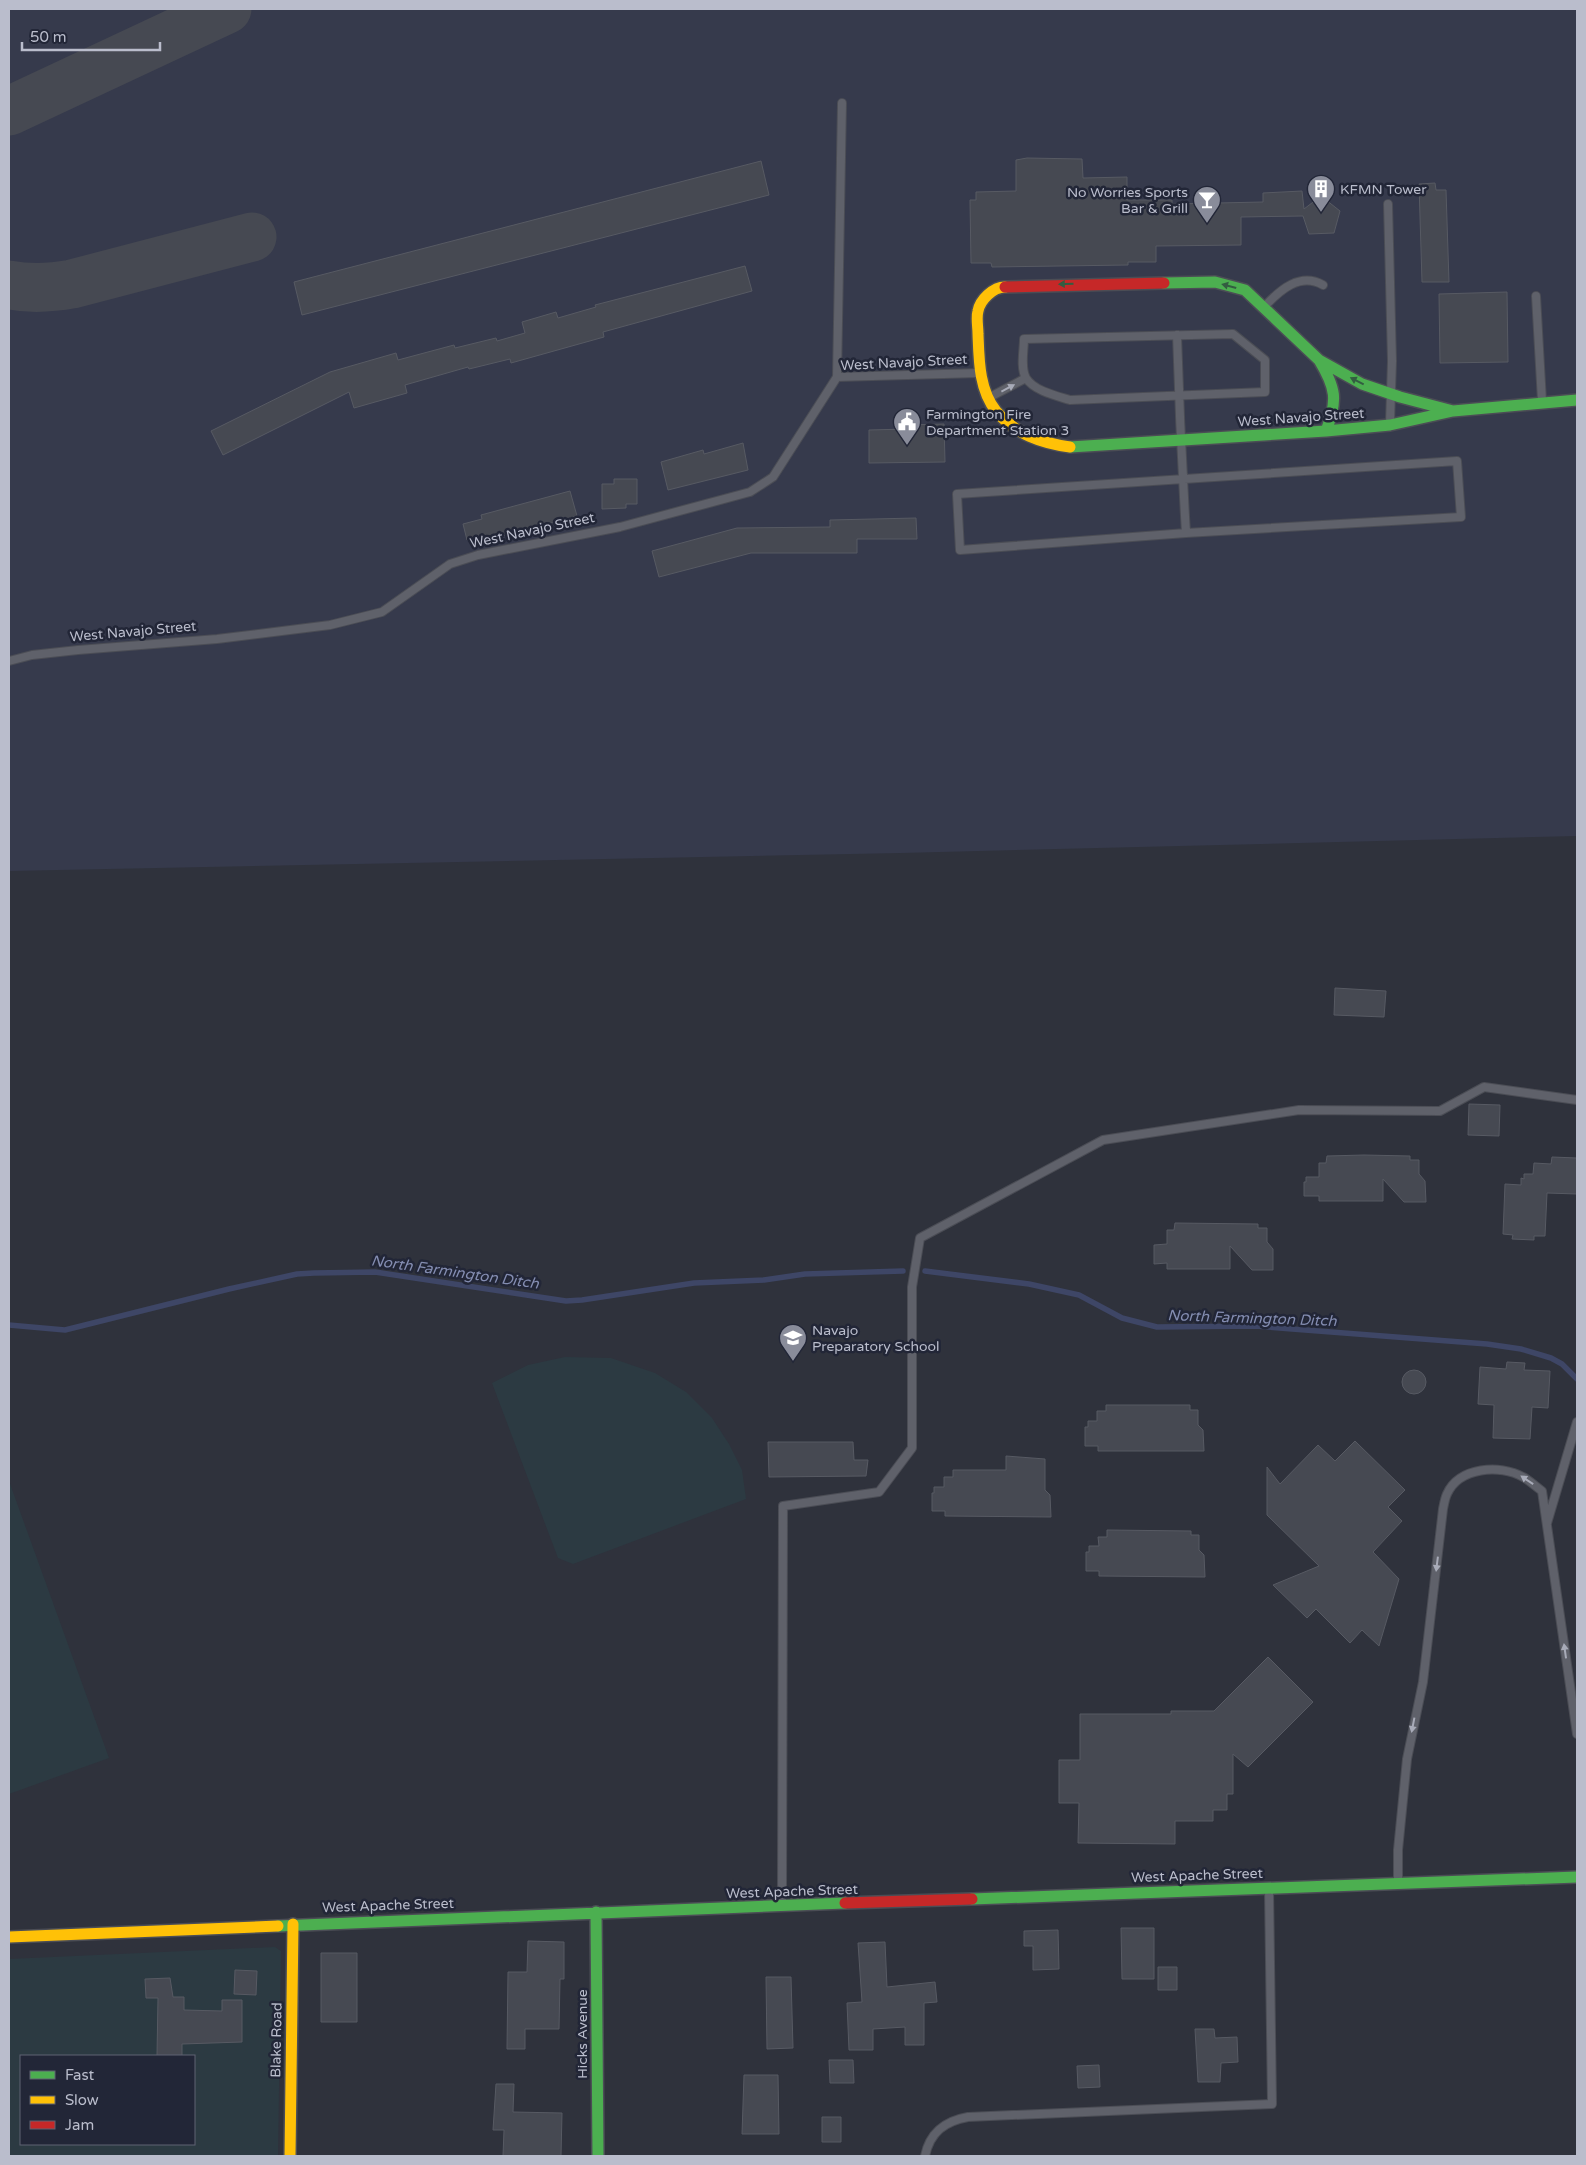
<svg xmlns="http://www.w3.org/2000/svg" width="1586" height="2165" viewBox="0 0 1586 2165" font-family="'Varela Round',sans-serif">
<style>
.airport{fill:#363a4c}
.green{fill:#2c3a42;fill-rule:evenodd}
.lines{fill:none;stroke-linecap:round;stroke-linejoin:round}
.stream{stroke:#3e4666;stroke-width:5.5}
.taxiway{stroke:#464952;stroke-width:49}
.building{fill:#464952;stroke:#575a63}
.lane-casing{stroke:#4b4d55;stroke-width:10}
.fast-casing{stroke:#4b4d55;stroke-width:14}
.slow-casing{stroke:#4b4d55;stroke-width:14}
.jam-casing{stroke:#4b4d55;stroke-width:14}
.lane{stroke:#5f616a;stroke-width:8}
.fast{stroke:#4caf50;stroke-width:11}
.slow{stroke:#ffc107;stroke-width:11}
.jam{stroke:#c62828;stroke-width:11}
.oneway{fill:#335d41}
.oneway2{fill:#a8abb8}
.labels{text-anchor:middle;stroke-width:5;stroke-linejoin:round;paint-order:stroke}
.poi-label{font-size:14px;fill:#babdcc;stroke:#222637;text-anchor:start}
.street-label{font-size:14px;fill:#babdcc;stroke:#222637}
.water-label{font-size:15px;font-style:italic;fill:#848db1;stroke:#222637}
</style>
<rect width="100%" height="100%" fill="#2f323c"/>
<path class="airport" d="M9,9H1577V836L901,853L9,871Z"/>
<path class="green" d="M565,1357L611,1358L655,1373L686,1392L712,1418L729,1444L742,1470L746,1499L573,1564L558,1558L492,1383L528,1365Z
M9,1481L109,1758L9,1794Z
M275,1947L281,1951V1953L278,2156H9V1959ZM21,2056H194V2144H21Z"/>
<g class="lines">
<path class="stream" d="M925,1271L1029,1284L1079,1295L1122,1318L1157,1327L1256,1326L1292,1329L1487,1344L1521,1349L1551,1358L1562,1364L1577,1379
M9,1325L65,1330L229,1289L297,1274L314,1273L375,1272L566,1301L582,1300L694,1283L764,1280L805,1274L903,1271"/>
<path class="taxiway" d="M9,111L227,9
M9,285C31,289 50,288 72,284L252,237"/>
</g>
<path class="building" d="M1027,158L1082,159L1083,178L1127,177V200H1172V204L1263,202V193L1302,191L1304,209L1321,196L1340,211L1334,233L1309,234L1303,216L1241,217V245L1156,246V262H1128V265L992,267L991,263H971L970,200H976V192L1016,191V160Z
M761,161L769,195L302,315L294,282Z
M1435,183L1436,190H1446L1449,282H1422L1419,184Z
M745,266L752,291L603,332L604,337L511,363L510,359L469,369L468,367L405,385L407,393L354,408L349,392L223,455L211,431L330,372L396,353L398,360L454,345L455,348L496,338L497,341L525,333L522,322L556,312L558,318L596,307L595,305Z
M1507,292L1508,362L1440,363L1439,294Z
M944,424L945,462L869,463V430L907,429V425Z
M743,443L748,470L668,490L661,462L703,450L704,454Z
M614,479H637V504H626V508L602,509V484H614Z
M570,491L577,516L488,540L487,536L467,540L463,524L482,519L481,515Z
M916,518L917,539H857V553H751L659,577L652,551L737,528L830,527V520Z
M1335,988L1386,991L1384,1017L1334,1015Z
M1469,1104L1500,1105L1499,1136L1468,1135Z
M1364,1155L1410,1156V1160H1419V1174L1425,1181L1426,1202H1404L1383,1179V1201H1319V1196H1304V1182H1306V1177H1319V1163H1326L1327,1156Z
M1552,1157L1577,1158V1194L1547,1193L1545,1236H1534V1240L1512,1239L1513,1235L1503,1234L1505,1184L1521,1185V1178L1524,1179V1174H1533L1534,1163L1551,1164Z
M1175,1223L1258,1224V1228H1267V1242L1273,1249V1270H1252L1230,1246V1269H1167V1263L1154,1264V1245L1167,1244V1230H1174Z
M1507,1362L1525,1363L1524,1370L1550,1371L1548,1408L1532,1407L1530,1439L1493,1438L1494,1405L1478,1404L1480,1367L1506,1369Z
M1402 1382a12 12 0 1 1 24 0a12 12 0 1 1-24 0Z
M1106,1405H1190V1410H1198V1425L1203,1430L1204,1451H1098V1446H1085V1427H1088V1421H1097V1411H1106Z
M1355,1441L1405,1490L1388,1507L1402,1521L1373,1552L1399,1579L1379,1646L1362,1630L1350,1643L1316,1609L1307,1618L1273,1585L1319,1566L1267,1515V1467L1280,1484L1318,1445L1335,1461Z
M768,1442H853L854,1460H868L866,1476L769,1477Z
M1006,1456L1045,1459V1490L1050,1495L1051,1517L945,1516V1511H932V1493H934V1487H944V1477H953V1470H1006Z
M1107,1530L1191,1531V1535H1199V1550L1204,1555L1205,1577L1099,1576V1571H1086V1552H1089V1546H1099L1098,1537H1107Z
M1268,1657L1313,1702L1248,1767L1233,1754V1794H1227V1810H1213V1821H1175V1844L1078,1843L1079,1803H1059V1760H1080V1714H1171V1711H1214Z
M1121,1928H1154V1979H1122Z
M1058,1930L1059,1969L1033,1970V1946H1024V1931Z
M528,1941L564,1942V1979H560L559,2029H525V2049H507L508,1972H527Z
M885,1942L887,1987L935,1982L937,2002L924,2003V2045H905V2027L873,2029V2050H849L847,2003L862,2002L858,1943Z
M321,1953H357V2022H321Z
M1158,1967H1177V1990H1158Z
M235,1970L257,1971L256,1995L234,1994Z
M766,1977H791L793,2048L767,2049Z
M170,1978L173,1997H184V2010L222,2011V2000H242V2042L182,2044V2056H157L158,1998H146L145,1979Z
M1195,2029H1214L1215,2038L1237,2037L1238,2062L1221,2063L1220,2082H1198Z
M829,2060H853L854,2083H830Z
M1099,2065L1100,2087L1078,2088L1077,2066Z
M744,2075H778L779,2134H742Z
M496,2084H514L513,2112L562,2113L561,2156H503L504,2130H493Z
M822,2117H841V2142H822Z"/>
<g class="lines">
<defs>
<path id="lane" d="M1388,204L1392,361L1390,423
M1536,296L1542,401
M1265,306C1280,290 1300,272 1323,285
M1233,334L1265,360V392L1070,400C1057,396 1034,391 1026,378C1020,368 1024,350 1024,339Z
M1177,335C1179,401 1182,467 1186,533L1461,517L1457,461L957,494L960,550L1186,533
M837,377L842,103
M837,377L979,373
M990,397L1026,378
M9,661L32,655L78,650L217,639L330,625L382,612L450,564L478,555L620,527L750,492L773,477L837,377
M1547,1523L1577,1422
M1398,1880V1850L1407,1759L1423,1682L1443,1509C1444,1504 1445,1498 1447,1494C1459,1467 1500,1464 1523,1477C1529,1480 1535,1486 1542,1491L1577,1734
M782,1905L783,1506L879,1492L912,1448V1287L920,1238L1103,1140L1299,1110L1440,1111L1484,1087L1577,1100
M925,2156C930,2132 945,2121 968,2117L1272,2104L1269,1889"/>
<path id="fast" d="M1164,283L1215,282L1245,290L1319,360L1362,384L1400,397L1453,411
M1319,360C1336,388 1338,400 1326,431
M1070,447L1326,431L1390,425L1453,411L1577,400
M972,1899L1577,1877
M596,1912L598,2156
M278,1926L845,1903"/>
<path id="slow" d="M1005,287C993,287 980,300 978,311C976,318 978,326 978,334C979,360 979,390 996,411C1015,434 1041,443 1070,447
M9,1937L278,1926
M290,2156L293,1924"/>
<path id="jam" d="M1005,287L1164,283
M845,1903L972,1899"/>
</defs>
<use href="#lane" class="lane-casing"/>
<use href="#fast" class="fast-casing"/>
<use href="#slow" class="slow-casing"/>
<use href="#jam" class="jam-casing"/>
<use href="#lane" class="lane"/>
<use href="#fast" class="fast"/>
<use href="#slow" class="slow"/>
<use href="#jam" class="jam"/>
</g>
<defs><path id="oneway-solid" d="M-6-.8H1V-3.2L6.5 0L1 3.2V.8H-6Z" transform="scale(1.25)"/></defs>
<g class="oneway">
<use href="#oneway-solid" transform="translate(1066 284) rotate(179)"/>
<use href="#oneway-solid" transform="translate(1229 286) rotate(-165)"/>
<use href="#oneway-solid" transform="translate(1357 381) rotate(-153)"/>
</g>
<g class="oneway2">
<use href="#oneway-solid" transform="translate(1008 388) rotate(-28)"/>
<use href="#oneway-solid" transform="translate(1527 1480) rotate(-146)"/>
<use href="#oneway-solid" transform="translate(1437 1564) rotate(97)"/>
<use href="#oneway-solid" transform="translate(1565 1651) rotate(-98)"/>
<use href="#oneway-solid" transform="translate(1413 1725) rotate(101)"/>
</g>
<defs>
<symbol id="building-pin" viewBox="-11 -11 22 30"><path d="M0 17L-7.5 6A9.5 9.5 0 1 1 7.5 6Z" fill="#898c9a" stroke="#222637"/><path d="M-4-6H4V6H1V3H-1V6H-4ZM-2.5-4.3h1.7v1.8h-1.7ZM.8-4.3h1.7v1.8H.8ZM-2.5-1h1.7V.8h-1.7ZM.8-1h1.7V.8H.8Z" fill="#fff"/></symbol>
<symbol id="bar-pin" viewBox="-11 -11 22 30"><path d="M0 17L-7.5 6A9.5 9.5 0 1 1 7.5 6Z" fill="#898c9a" stroke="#222637"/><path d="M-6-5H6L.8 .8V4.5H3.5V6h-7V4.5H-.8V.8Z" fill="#fff"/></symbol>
<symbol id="civic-pin" viewBox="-11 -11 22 30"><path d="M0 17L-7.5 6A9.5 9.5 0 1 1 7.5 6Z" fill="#898c9a" stroke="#222637"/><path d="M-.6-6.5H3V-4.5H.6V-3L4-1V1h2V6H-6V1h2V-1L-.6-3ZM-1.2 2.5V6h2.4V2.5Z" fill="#fff"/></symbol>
<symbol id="school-pin" viewBox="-11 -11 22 30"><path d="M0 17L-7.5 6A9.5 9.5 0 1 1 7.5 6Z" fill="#898c9a" stroke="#222637"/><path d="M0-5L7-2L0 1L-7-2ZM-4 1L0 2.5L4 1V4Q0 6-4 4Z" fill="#fff"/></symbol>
</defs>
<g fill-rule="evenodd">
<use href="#building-pin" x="1305" y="173" width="32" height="43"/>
<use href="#bar-pin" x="1191" y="184" width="32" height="43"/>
<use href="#civic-pin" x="891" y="406" width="32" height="43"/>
<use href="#school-pin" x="777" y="1322" width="32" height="43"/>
</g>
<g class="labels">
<g class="poi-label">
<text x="1340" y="194">KFMN Tower</text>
<text x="1188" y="197" text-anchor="end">No Worries Sports<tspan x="1188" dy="16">Bar &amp; Grill</tspan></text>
<text x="926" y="419">Farmington Fire<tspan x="926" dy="16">Department Station 3</tspan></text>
<text x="812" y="1335">Navajo<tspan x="812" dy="16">Preparatory School</tspan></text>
</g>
<g class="street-label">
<text transform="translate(904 362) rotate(-3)" y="5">West Navajo Street</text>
<text transform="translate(1301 417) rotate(-4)" y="5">West Navajo Street</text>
<text transform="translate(532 530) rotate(-12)" y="5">West Navajo Street</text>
<text transform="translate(133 631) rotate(-5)" y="5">West Navajo Street</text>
<text transform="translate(1197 1875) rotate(-2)" y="5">West Apache Street</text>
<text transform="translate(792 1891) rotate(-2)" y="5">West Apache Street</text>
<text transform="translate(388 1905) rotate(-2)" y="5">West Apache Street</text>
<text transform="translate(582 2034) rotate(-90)" y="5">Hicks Avenue</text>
<text transform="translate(276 2040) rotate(-89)" y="5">Blake Road</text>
</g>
<g class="water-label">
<text transform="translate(455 1272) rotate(8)" y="5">North Farmington Ditch</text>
<text transform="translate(1252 1318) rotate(2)" y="5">North Farmington Ditch</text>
</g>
</g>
<rect width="1586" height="2165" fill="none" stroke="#babdcc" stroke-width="20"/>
<rect x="20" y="2055" width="175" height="90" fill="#222637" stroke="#5f6273"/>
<rect x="30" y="2071" width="25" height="8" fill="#4caf50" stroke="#5f6273"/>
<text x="65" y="2080" font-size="15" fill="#babdcc">Fast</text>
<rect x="30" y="2096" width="25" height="8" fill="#ffc107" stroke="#5f6273"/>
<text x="65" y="2105" font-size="15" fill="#babdcc">Slow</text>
<rect x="30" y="2121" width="25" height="8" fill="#c62828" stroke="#5f6273"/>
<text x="65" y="2130" font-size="15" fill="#babdcc">Jam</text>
<path d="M22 42v8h138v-8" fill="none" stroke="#babdcc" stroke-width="2.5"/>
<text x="30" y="42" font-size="15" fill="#babdcc" stroke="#222637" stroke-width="4" paint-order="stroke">50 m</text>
</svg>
